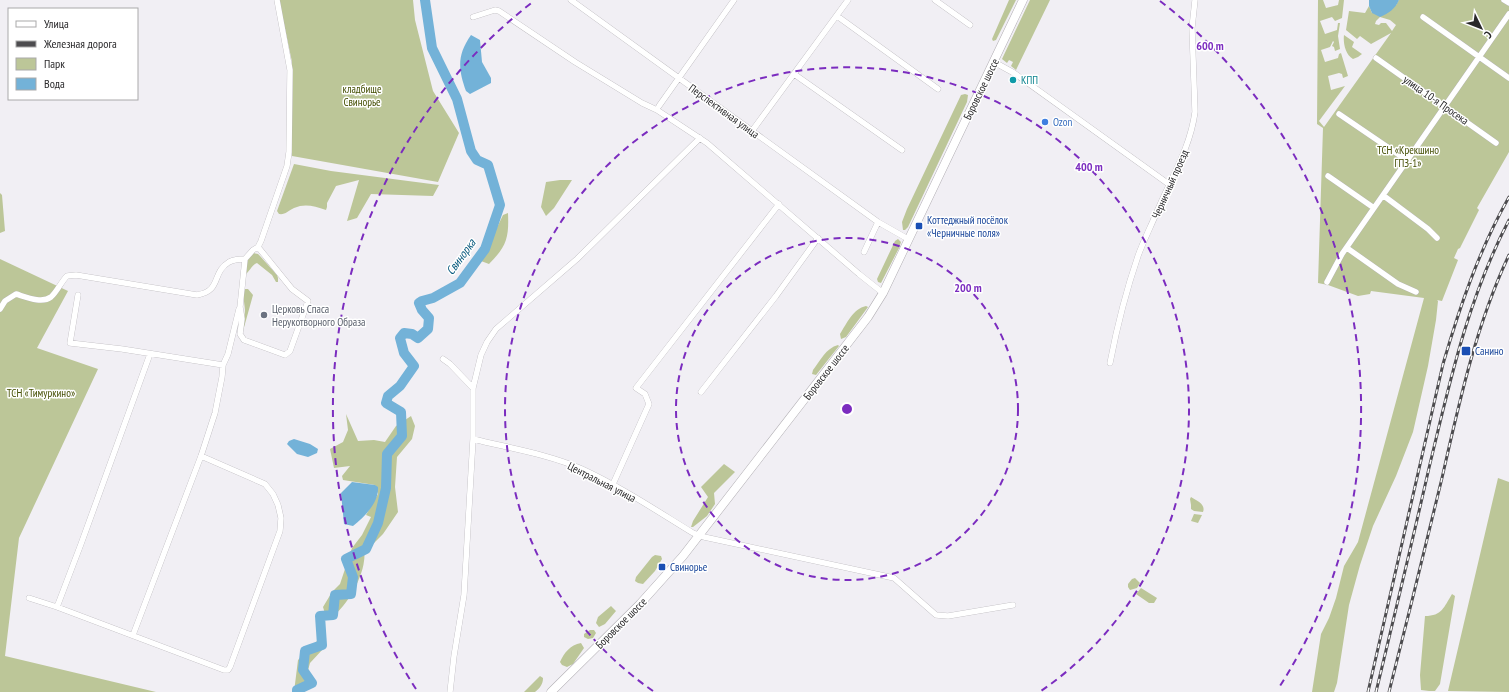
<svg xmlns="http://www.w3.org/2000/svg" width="1509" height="692" viewBox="0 0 1509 692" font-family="'PT Sans Narrow',sans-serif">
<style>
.green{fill:#bcc698;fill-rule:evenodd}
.water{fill:#73b2d8}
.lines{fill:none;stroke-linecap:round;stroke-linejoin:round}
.river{stroke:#73b2d8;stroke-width:10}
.minor-casing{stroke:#b2afb4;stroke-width:6}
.secondary-casing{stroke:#b2afb4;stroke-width:9}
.minor{stroke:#fff;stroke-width:5.5}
.secondary{stroke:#fff;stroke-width:8}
.rail-casing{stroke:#4d4c4f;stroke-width:3}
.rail{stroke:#fff;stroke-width:1.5;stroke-dasharray:4.5;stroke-linecap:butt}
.ring{fill:none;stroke:#7b2cbf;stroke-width:2;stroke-dasharray:7 5}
.culture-dot{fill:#0f9aa8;stroke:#fff;stroke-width:1.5}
.shop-dot{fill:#3f7fe0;stroke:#fff;stroke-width:1.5}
.transit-dot{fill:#1a4fb4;stroke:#fff;stroke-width:1.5}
.worship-dot{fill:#6b7280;stroke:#fff;stroke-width:1.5}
.labels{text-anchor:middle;stroke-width:3;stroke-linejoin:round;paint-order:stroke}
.culture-label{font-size:11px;fill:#0d838f;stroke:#fff;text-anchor:start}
.park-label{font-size:11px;fill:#454f04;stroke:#fff}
.street-label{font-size:11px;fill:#2a292b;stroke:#fff}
.shop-label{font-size:11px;fill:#366cbe;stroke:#fff;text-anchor:start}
.transit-label{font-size:11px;fill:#164399;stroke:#fff;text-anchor:start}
.worship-label{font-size:11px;fill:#5b616d;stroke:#fff;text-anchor:start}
.water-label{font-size:12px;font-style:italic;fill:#06587d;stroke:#fff}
.centre{fill:#7b2cbf;stroke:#fff;stroke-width:2}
.ring-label{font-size:12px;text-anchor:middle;font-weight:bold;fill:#7b2cbf;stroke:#fff;stroke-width:3;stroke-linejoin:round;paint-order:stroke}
</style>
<rect width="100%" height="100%" fill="#f1eff4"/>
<path class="green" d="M279,0H413L415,20L433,91L459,133L438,182L292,156V62Z
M1009,0H1016L996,40L993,41L992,39Z
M1030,0H1050L1016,70L1011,66L1013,62L1009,60L1007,63L1002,59Z
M1318,0H1323L1326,8L1338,5L1339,0H1344L1342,18L1335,21L1332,17L1320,21L1325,34L1337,30L1338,23H1340L1338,36L1340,49L1335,51L1334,47L1332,46L1334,42L1333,41L1330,47L1321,50L1325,62L1338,58L1339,54L1341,53L1348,76L1343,78L1342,74L1339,73L1328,76L1331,90L1345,86L1319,121L1324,127L1391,33L1371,44L1360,36L1357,39L1346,30L1349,11L1365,13L1369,6L1372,13L1396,5L1399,0H1509V152L1477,208L1479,210L1460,248L1458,249L1454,258L1458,260L1442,301L1437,300L1438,301L1436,320L1428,366L1413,432L1396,476L1373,526L1360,565L1349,605L1337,683L1334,692H1312L1321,634L1329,618L1336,598L1344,566L1358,542L1424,298L1371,291L1370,294L1358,296L1328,285L1318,283L1323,128L1317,124ZM1380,17L1390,20L1396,25L1392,31L1386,23H1381L1379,25L1375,24L1376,21Z
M1344,35L1354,42L1352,47L1362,54L1358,57L1353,59C1345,55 1343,42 1344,35Z
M965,94L968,95L967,102L908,227L905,230H903L902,222L907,209L961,95Z
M294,164L331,171L439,185L433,196L371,194L357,218L347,221L359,180L336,186L327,203V207L326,210C314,206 305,203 294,208C288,211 285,215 279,214L277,211Z
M560,180H572L554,208L546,216L541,207L546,182Z
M0,193L2,195L5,231L0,233Z
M508,213C509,237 507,246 489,264L481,261L503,215Z
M898,239L901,242L899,248L881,283L878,282L877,279L895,241Z
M253,253L258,254L260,256L277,275L278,278V282H276L272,275L257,263C251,265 250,272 244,275L248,258Z
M0,259L68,291L37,348L98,369L19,538L5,656L156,692H0Z
M245,289H248L253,295L243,331L245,310L243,293Z
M866,306L868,307L846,337L841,339L840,334C847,323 853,309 866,306Z
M838,345L839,346L816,375L812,374L813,370C820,361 826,348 838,345Z
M346,414L358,441L374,440L385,442L396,426L411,416L415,426L412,439L397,457L395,487L398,512L383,534L374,543L364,546C364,551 365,556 364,561C362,580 344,612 327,620L323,607L332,592L340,584L352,548L362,535L371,517L366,515L378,494L375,485L343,480L342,476L350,466L334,468L330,449L343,442L348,430Z
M724,464L735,472L714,493L715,504L707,516L693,527H691L693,521L708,497L701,487Z
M1498,478L1509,482V692L1448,691Z
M1191,497C1197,501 1206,504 1203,512L1194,511L1191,509V505L1190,499Z
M1194,514L1202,515L1198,523L1191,521Z
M655,555L661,556L662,559L655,571L643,584L638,583L635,581L636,577L652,557Z
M1135,578L1140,583L1137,588L1130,590L1128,587V584L1132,579Z
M1141,588L1157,598L1154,603H1149L1136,594Z
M1452,594L1455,596L1440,684L1435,691H1429L1421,690L1420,675L1425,616C1442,616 1444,607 1452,594Z
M611,606L616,611L605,624L599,627L596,623L598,617Z
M590,630H594L596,633L593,638L588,639L584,637V634Z
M317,641L323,649L310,663L302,692H294L298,660Z
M581,643L584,648L573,664L567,667L562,665L560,662C564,653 570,645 581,643Z
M540,676L543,678C543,684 540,688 535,692H524Z"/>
<path class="water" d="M1369,0H1399C1395,9 1389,13 1380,17L1372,13L1369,6Z
M471,35L480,40L482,62L491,78V83L470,94L466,91C458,69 457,55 471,35Z
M294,439L310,444L318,449L317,453L308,457L297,454L287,444L289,441Z
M352,482L375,485L378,487C379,503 364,517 353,526L344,524L341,493Z"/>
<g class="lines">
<path class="river" d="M297,692V690L312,683L303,670L305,651L322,645L320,616L333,615L335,595L351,594L353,577L346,559L366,549L378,523L386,488L387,454L402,436L401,412L386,403L388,396L400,386L414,366L404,353L400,338L404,333L412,334L418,338L428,329L429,318L422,310L419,303L422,301L433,298L460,283L485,249L500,205L488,165L477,160L471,151L457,99L432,48L425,0"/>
<defs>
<path id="minor" d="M571,0L878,222L908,239
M935,0L970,25
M1504,0L1509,3
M837,16L938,89
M473,17L495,10L499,11L575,62L642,103L657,110L707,143L859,274L883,293
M1423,17L1509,78
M1376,58L1496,143
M994,62L1014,73L1170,185
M794,74L902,150
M659,106L734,0
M1339,114L1408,161
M752,131L848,0
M1328,176L1374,208
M1384,196L1428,229L1437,238
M258,247L292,289L308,301L290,351L285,355L244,340L240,334L242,319L240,307L245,259L253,250L258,247L261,241L287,166L289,152L290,70L277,0
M1347,248L1398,284L1416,292
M864,252L878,222
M1327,282L1342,254L1509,14
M78,295L70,343L122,349L223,365
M0,309L5,301L16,294C26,297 42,304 51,297C57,292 61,282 67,276L76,275L197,295C222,291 211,273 229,262C233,260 240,259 245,259
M443,359L450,364L473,388
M1110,363C1117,327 1126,291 1138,256C1143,242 1150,228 1156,214C1170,180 1190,149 1195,112L1192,28L1195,0
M701,392L776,296L818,238
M473,439C509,448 548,454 582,469C621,487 657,511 693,533L704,537L894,578L936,615L948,616L1013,605
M613,484L649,404L645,394L636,388L779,204
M29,598L57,607L224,670H228L230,667L280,531L281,518L278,505L273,494L265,484L201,456
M57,607L81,544L150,354
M133,635L201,456L215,413L222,377L223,365L228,354L239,309
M450,692L454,656L464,595L473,439V388L481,355L487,342L496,329L577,259L700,138"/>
<path id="secondary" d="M551,692L640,604L683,556L868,317L883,293L1023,0"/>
</defs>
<use href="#minor" class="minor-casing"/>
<use href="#secondary" class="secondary-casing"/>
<use href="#minor" class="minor"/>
<use href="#secondary" class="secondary"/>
<defs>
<path id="rail" d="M1368,692L1443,364C1460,306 1479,250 1509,197
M1376,692C1394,617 1412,543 1429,468C1450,381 1467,301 1509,220
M1389,692C1407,621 1425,549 1442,478C1459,403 1476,325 1509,255"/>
</defs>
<use href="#rail" class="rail-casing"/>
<use href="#rail" class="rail"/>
</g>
<g class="ring">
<circle cx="847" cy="409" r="171"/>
<path d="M653 691A342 342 0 1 1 1041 691"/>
<path d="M416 689A514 514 0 0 1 534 1M1160 1A514 514 0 0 1 1278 689"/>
</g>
<circle class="culture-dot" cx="1013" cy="80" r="4"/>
<circle class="shop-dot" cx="1045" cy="122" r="4"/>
<g class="transit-dot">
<rect x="915" y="222" width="8" height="8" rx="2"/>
<rect x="1461" y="346" width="10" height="10" rx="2"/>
<rect x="658" y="563" width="8" height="8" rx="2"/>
</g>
<circle class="worship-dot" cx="264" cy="315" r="4"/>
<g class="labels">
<g class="culture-label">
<text x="1021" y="84">КПП</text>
</g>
<g class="park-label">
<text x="362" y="93">кладбище<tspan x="362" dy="13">Свинорье</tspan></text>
<text x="1408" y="154">ТСН «Крекшино<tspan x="1408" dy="13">ГПЗ-1»</tspan></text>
<text x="41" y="397">ТСН «Тимуркино»</text>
</g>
<g class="street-label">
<text transform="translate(981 89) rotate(-64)" y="4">Боровское шоссе</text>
<text transform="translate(1436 100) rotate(35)" y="4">улица 10-я Просека</text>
<text transform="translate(724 111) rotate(36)" y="4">Перспективная улица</text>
<text transform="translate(1170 184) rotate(-66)" y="4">Черничный проезд</text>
<text transform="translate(826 372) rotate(-52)" y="4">Боровское шоссе</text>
<text transform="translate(602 482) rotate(27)" y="4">Центральная улица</text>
<text transform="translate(621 623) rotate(-45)" y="4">Боровское шоссе</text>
</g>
<g class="shop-label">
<text x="1053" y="126">Ozon</text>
</g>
<g class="transit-label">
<text x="927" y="224">Коттеджный посёлок<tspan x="927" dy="13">«Черничные поля»</tspan></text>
<text x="1475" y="355">Санино</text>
<text x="670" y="571">Свинорье</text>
</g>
<g class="worship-label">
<text x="272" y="313">Церковь Спаса<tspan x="272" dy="13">Нерукотворного Образа</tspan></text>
</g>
<g class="water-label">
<text transform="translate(461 257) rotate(-54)" y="4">Свинорка</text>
</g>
</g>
<circle cx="847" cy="409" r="6" class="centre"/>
<g class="ring-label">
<text x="1210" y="50">600 m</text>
<text x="1089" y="171">400 m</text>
<text x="968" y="292">200 m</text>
</g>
<rect x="8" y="8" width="130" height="92" fill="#ffffff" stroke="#aaa9aa"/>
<rect x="16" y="21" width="20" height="6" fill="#ffffff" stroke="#aaa9aa"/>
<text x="44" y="28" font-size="12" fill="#2a292b">Улица</text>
<rect x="16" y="41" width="20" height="6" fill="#4d4c4f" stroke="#aaa9aa"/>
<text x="44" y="48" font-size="12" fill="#2a292b">Железная дорога</text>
<rect x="16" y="58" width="20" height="12" fill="#bcc698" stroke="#aaa9aa"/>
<text x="44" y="68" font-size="12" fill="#2a292b">Парк</text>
<rect x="16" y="78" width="20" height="12" fill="#73b2d8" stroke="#aaa9aa"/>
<text x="44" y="88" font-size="12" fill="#2a292b">Вода</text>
<g transform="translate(1481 28) rotate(133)" stroke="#ffffff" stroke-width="3" paint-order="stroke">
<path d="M0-3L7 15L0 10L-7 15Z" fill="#2a292b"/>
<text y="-6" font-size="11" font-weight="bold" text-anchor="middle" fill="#2a292b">С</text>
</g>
</svg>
